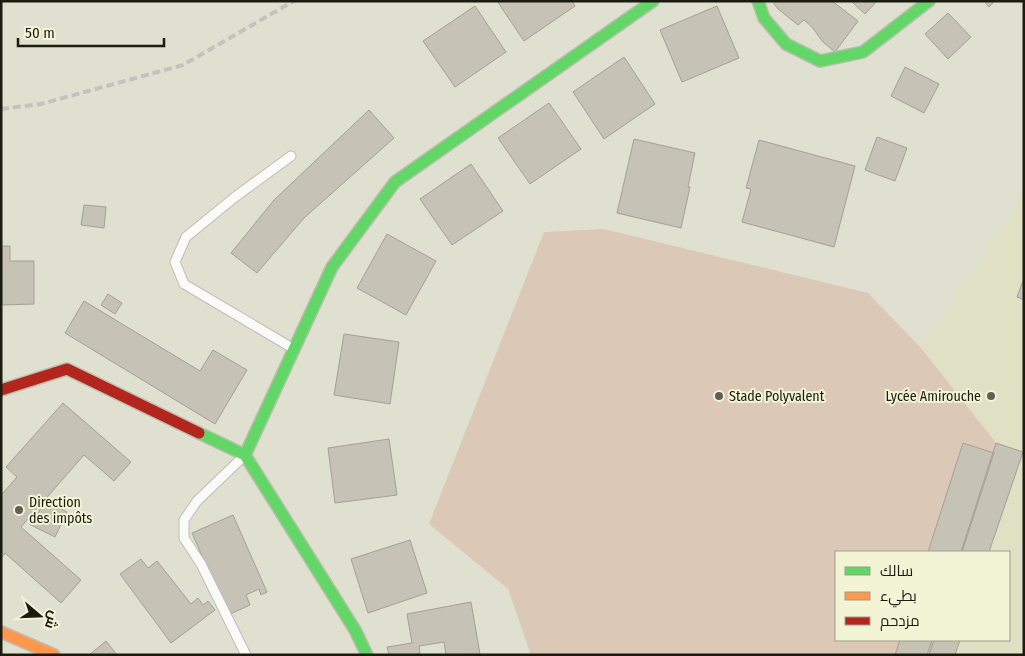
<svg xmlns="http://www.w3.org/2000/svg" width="1025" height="656" viewBox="0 0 1025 656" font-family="'Fira Sans Condensed',Cairo,sans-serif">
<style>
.built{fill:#dfe0c4}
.green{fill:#dcc8b7}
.building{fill:#c6c2b6;stroke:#a3a094}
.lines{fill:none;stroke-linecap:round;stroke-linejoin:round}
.lane-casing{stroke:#bebeb0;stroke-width:11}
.fast-casing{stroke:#bebeb0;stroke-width:14}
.slow-casing{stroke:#bebeb0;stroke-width:14}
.jam-casing{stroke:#bebeb0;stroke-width:14}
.lane{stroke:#fafaf8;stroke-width:9}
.fast{stroke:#63d668;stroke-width:11}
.slow{stroke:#ff974d;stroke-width:11}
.jam{stroke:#b3261e;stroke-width:11}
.rail{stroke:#c3c3be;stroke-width:4;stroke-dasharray:8 4;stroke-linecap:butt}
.poi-dot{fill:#606053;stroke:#f3f4d6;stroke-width:2}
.labels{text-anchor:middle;stroke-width:4;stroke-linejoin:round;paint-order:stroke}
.poi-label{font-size:14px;fill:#1b1b10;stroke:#f3f4d6;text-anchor:start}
</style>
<rect width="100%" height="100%" fill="#e0e0d0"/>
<path class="built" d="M1024,193V655H927L932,640H1009V552H961L996,443L921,348Z"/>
<path class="green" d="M604,229L868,293L921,348L996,443L961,552H836V640H932L927,655H531L508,589L429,524L544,232Z"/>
<path class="building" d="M497,1H572L575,6L524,41Z
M772,1H832L858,21L835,52L823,42L812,27L804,20L798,25L778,9Z
M851,1H877L865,14Z
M984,1H995L989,7Z
M475,6L506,52L455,87L423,41Z
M717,6L739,58L682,82L660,30Z
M948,13L971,37L948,59L925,34Z
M624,57L655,104L604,139L573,92Z
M905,67L939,84L924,113L891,96Z
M549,103L581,149L530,184L498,138Z
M369,110L394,138L304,218L257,273L231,253L274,200Z
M877,137L907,148L895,181L865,170Z
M634,139L695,153L688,187H690L681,228L617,213Z
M759,140L855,166L834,247L742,222L751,189L746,188Z
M471,164L503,211L452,245L420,199Z
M84,205L106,207L104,228L81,225Z
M387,234L436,261L406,315L357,288Z
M1,246H10V261H34V304L1,305Z
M1024,278V300L1017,297Z
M108,294L122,303L115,314L101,305Z
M84,301L200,371L213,350L247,370L215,424L65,333Z
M344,334L399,342L390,404L334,395Z
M63,403L131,462L114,481L84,455L21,527L81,580L61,603L5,553L1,558V492L3,493L17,477L6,467Z
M389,439L397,495L335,503L328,448Z
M963,443L994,453L962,552H928Z
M996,443L1023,452L989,552H961Z
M44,500L67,512L55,537L29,524L35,513L38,514Z
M233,515L267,592L261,595L259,589L246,595L250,605L228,615L192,533Z
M410,540L427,593L368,613L351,559Z
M141,559L148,568L157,561L191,604L198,598L203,605L208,601L215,610L171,643L120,574Z
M471,602L480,654L446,655L444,642L419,646L420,653L414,655H389L387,647L412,643L407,614Z
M900,640H934L929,655H895Z
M932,640H960L955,655H927Z
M106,641L117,655H89Z"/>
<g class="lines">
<defs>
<path id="lane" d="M291,156L235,197L186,237L175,262L184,284L294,349
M245,455L197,501L184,520V538L201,564L246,655"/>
<path id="fast" d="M758,1L764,18L786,44L820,61L863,52L929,1
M199,433L245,455L355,630L367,655
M245,455L332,267L395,182L653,1"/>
<path id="slow" d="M1,632L54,655"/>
<path id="jam" d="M1,390L67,369L199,433"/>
</defs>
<use href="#lane" class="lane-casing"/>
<use href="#fast" class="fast-casing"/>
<use href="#slow" class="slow-casing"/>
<use href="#jam" class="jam-casing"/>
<use href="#lane" class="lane"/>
<use href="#fast" class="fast"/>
<use href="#slow" class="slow"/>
<use href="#jam" class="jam"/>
<path class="rail" d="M1,109L41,104L183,65L294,1"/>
</g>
<g class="poi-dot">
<circle cx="719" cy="396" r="5"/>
<circle cx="991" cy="396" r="5"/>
<circle cx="19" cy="510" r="5"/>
</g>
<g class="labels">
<g class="poi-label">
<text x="729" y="401">Stade Polyvalent</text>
<text x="981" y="401" text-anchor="end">Lycée Amirouche</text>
<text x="29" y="507">Direction<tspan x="29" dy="16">des impôts</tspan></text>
</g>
</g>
<rect width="1025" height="656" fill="none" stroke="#1b1b10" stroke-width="5"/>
<rect x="835" y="551" width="175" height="90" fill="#f3f4d6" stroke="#9d9d87"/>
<rect x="845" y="567" width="25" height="8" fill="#63d668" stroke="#9d9d87"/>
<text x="880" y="576" font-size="15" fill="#1b1b10">سالك</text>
<rect x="845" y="592" width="25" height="8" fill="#ff974d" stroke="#9d9d87"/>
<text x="880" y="601" font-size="15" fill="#1b1b10">بطيء</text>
<rect x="845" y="617" width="25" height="8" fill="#b3261e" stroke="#9d9d87"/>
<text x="880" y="626" font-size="15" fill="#1b1b10">مزدحم</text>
<g transform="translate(40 616) rotate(109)" stroke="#f3f4d6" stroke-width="4" paint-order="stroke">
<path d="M0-4L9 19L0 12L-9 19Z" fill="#1b1b10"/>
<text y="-8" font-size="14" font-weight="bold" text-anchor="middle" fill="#1b1b10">ش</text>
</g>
<path d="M18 38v8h146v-8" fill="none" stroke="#1b1b10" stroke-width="2.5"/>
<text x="25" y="38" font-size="15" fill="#1b1b10" stroke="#f3f4d6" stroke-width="4" paint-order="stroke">50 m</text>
</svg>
